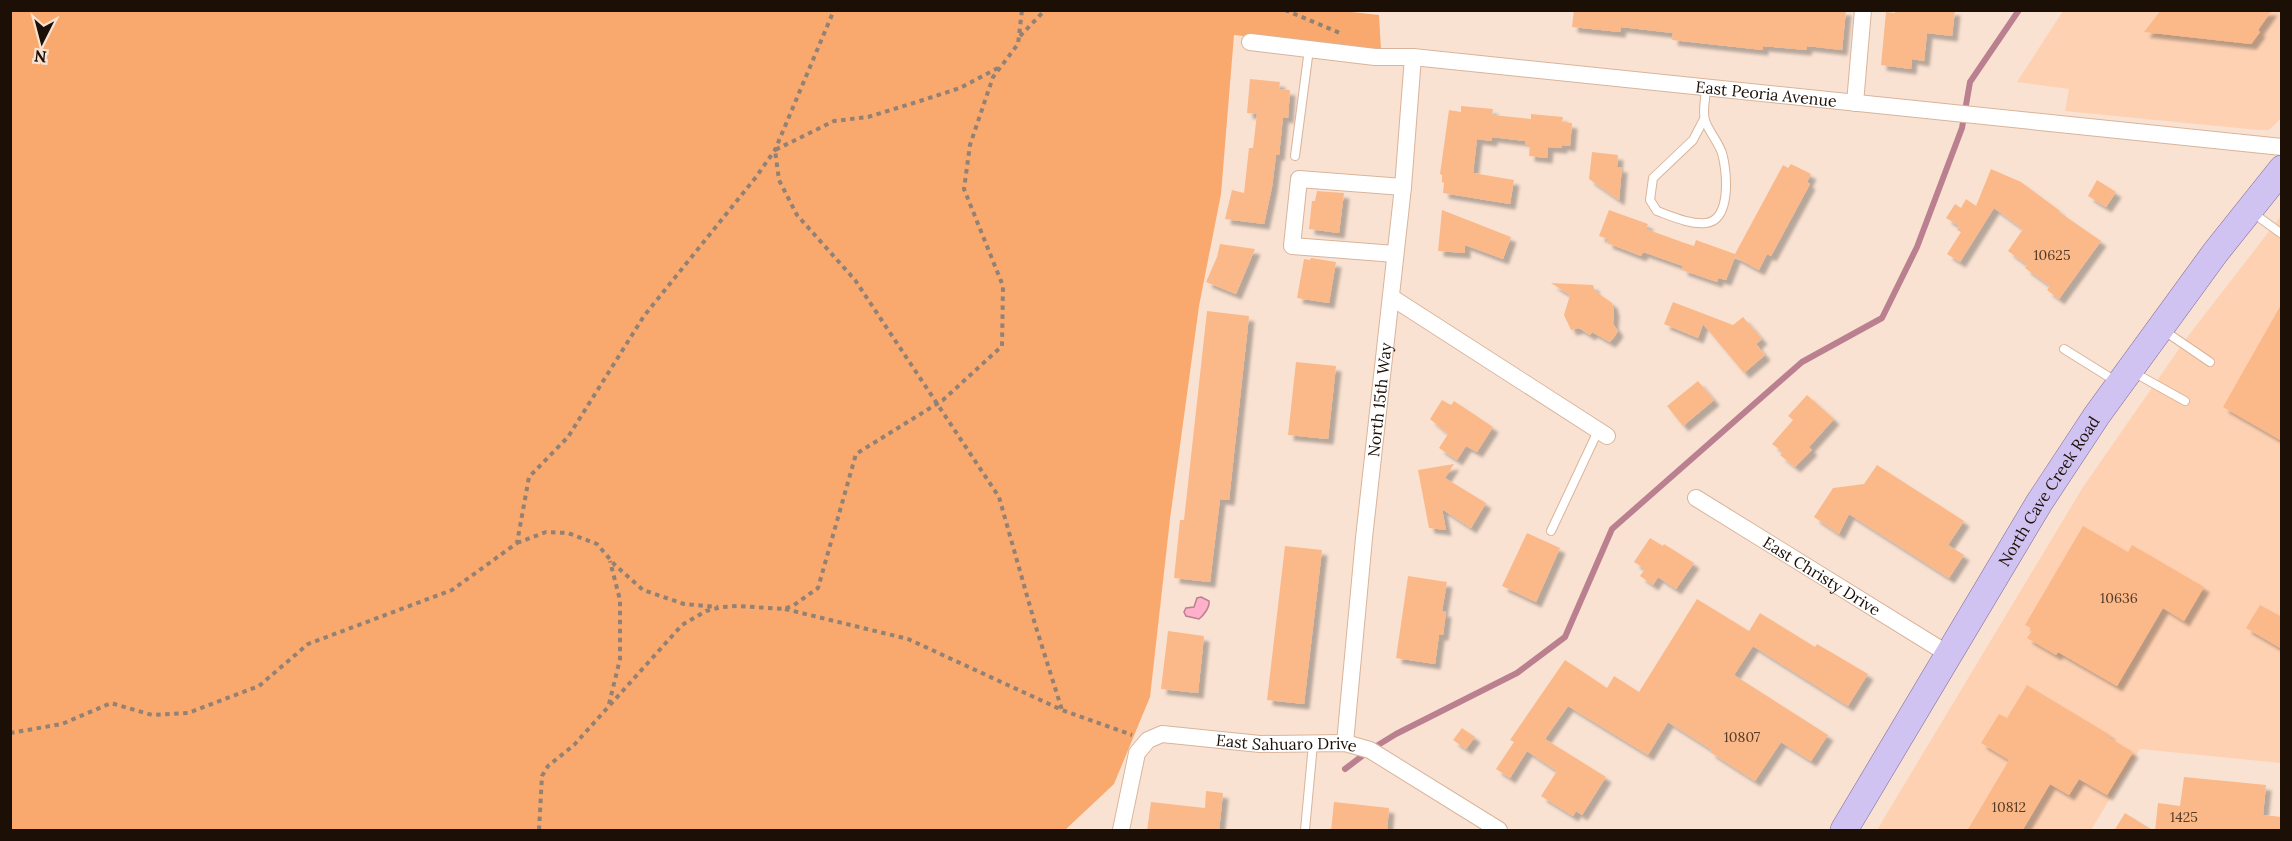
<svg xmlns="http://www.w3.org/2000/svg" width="2292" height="841" viewBox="0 0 2292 841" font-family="Lora,serif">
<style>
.built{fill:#fed1b2}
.green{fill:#f9a96e}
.water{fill:#ffb0cb;stroke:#bb8090;stroke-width:1.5}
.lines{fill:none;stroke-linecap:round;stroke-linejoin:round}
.stream{stroke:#bb8090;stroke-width:6}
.building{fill:#fbb98a;filter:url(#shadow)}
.lane-casing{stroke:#d9b49a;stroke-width:10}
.street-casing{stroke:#d9b49a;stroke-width:18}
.primary-casing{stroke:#7c6999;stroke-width:28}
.path{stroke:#938174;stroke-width:4;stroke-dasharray:4.5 4.5;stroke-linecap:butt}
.lane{stroke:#fff;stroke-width:8}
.street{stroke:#fff;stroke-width:16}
.primary{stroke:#d0c2f1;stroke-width:27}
.labels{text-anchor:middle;stroke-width:6;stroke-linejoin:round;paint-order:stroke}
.number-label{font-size:14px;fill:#543a27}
.street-label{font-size:16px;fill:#1c0f06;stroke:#f9e2d2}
</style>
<defs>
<filter id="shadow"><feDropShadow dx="5.5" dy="5.5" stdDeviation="1.5" flood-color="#0004"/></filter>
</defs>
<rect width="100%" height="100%" fill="#f9e2d2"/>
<path class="built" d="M2063,11H2281V118L2269,130H2258L2065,111L2069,89L2017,82Z
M2281,216V763L2140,749L2091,830H1877L2083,487L2188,336Z"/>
<path class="green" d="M1333,10L1379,15L1381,50L1234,35L1221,194L1199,306L1170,519L1150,697L1114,784L1065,830H11L10,11Z"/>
<path class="water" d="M1201,597L1209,601C1210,607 1204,615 1199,619L1186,616L1184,612L1186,608L1194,607L1197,598Z"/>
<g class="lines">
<path class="stream" d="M1345,769L1370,750L1396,734L1517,673L1565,637L1612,529L1802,362L1882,318L1917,247L1962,128L1970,82L2019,10"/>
</g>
<path class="building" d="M1574,10H1846L1842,50L1807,46L1806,50L1763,46V50L1672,40L1673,33L1621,27L1620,32L1572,27Z
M1895,10H1955L1952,36L1927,33L1924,61L1912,59L1911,69L1881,65L1886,12L1895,13Z
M2161,10H2272L2258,30L2260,32L2251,44L2144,32Z
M1250,79L1280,82L1279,89L1290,90L1288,118L1283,117L1279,155H1276L1272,187L1264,224L1225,219L1232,190L1244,193L1249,148H1253L1257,114L1247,113Z
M1461,106L1493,109L1492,115L1531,119V114L1563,117L1562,122L1572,123L1570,146L1562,145V148L1548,147L1547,158L1529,156L1530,145H1525V141L1492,137V141L1477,139L1473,173L1514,180L1510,204L1443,193L1444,183L1442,182V175L1440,174L1449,110L1461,112Z
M1592,152L1618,155L1617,167H1622L1619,200L1589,179Z
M1791,164L1811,174L1807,182L1810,184L1771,256L1767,254L1759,270L1735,257L1726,280L1718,278L1717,282L1682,270L1683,266L1643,252L1641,256L1607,243L1608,239L1599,236L1609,210L1648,224L1646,229L1682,242L1694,246L1696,240L1735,254L1783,165L1788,168Z
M1991,169L2021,182L2060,211L2059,212L2101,241L2059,299L2047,290L2050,286L2025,268L2027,265L2008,251L2023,229L1994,208L1960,262L1947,254L1961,232L1957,230L1959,226L1946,218L1955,204L1961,208L1966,199L1976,206Z
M2097,180L2116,192L2106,207L2088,196Z
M1317,191L1344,193L1339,233L1309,229L1312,201H1315Z
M1442,210L1511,237L1503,259L1465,245V253L1438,251Z
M1220,244L1255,249L1236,294L1206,282L1217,257Z
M1311,258L1336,262L1329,303L1297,298L1304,259L1310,260Z
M1551,283L1593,285L1595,291L1612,303L1614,311L1613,324L1618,331L1615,336L1610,342L1592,332L1590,335L1579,328L1571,330L1564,315L1570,295Z
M1673,302L1733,325L1743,317L1762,339L1756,344L1765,355L1744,373L1703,324L1698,338L1664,324Z
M2282,303V441L2223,407Z
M1207,311L1249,316L1229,500L1220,499L1210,582L1174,578L1180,520H1184Z
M1296,362L1336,366L1328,439L1288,435Z
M1698,381L1714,400L1683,426L1667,406Z
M1807,395L1834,419L1809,447L1812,450L1795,467L1780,455L1783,452L1772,444L1793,420L1788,416Z
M1442,400L1451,405L1454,401L1493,427L1477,452L1466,446L1457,460L1439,448L1448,434L1430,419Z
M1454,464L1445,478L1486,503L1471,528L1442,509L1446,530L1429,528L1418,470Z
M1877,465L1964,521L1948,545L1964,555L1949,578L1849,514L1839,534L1814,517L1833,488L1864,484Z
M2083,526L2128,552L2132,545L2204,587L2184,621L2163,608L2117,686L2058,652L2056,655L2027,638L2033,629L2025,625Z
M1527,533L1560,548L1536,602L1502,586Z
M1650,538L1663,546L1664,544L1694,563L1676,589L1658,577L1653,585L1640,576L1645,569L1634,562Z
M1285,546L1322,550L1304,704L1267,700Z
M1408,576L1447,582L1442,611L1446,612L1443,635H1439L1435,664L1396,658Z
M1697,599L1749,631L1760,613L1815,647L1817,644L1868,674L1848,706L1753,646L1734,675L1828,735L1811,761L1781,742L1755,781L1710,752L1712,750L1668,722L1648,755L1568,706L1545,739L1606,777L1582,815L1576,811L1573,816L1541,796L1557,771L1527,751L1510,778L1496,769L1514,742L1510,740L1565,660L1607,688L1614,676L1639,692Z
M2260,605L2282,617V649L2246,628Z
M1168,631L1204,636L1198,693L1161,689Z
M2027,685L2110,735L2108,737L2133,752L2107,795L2079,779L2069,795L2050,784L2022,831H1967L2009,760L1981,743L1999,714L2007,718Z
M1462,728L1475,737L1466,749L1453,740Z
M2184,777L2266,785L2263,815L2282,817V831H2155L2158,803L2180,806Z
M1206,791L1223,793L1219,831H1147L1151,802L1205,808Z
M1334,802L1389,808L1387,831H1331Z
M2125,813L2154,831H2114Z"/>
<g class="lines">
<defs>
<path id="lane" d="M1704,119L1693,140L1653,178L1650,200L1657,211C1671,216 1691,225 1706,223C1732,220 1727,170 1722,153C1718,141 1708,131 1705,120C1702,111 1706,97 1706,87
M1295,156L1309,49
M2253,213L2282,234
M2163,330L2210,362
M2064,349L2117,382
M2133,372L2185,401
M1551,531L1598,431
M1305,830L1313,744"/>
<g id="street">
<path id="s1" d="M1250,42L1375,57H1413L2282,147"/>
<path d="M1855,103L1863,10"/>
<path d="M1395,254L1292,246L1299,179L1403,187"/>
<path d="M1391,297L1607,436"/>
<path id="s2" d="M1696,498L1948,654"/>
<path id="s3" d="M1345,743L1364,538L1403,187L1413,57"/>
<path id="s4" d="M1121,830L1137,753L1148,740L1162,734L1260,744L1345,743L1370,750L1499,830"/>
</g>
<g id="primary">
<path id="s5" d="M1844,830L2039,503L2097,415L2215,253L2282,169"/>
</g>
</defs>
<use href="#lane" class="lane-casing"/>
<use href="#street" class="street-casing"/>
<use href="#primary" class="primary-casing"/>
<path class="path" d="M1285,10L1340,33
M1020,36L1045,10
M998,68L960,88L920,101L868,117L834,121L775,150L779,180L797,215L855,280L999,497L1035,624L1062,710
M517,543L546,532L568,533L597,544L615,565L643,590L684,604L718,607
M785,609L908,639L1062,710L1132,735
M609,704L620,659V600L610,561
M10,733L62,724L111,703L152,715L188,713L259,686L308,644L452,590L517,543L529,477L568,437L644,316L756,177L775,150L834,10
M539,830L542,776L548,766L574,745L682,625L706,611L722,607L738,606L784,609L794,605L818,588L856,454L943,400L1002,346L1003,286L964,189L970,145L993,77L1018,44L1022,10"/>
<use href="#lane" class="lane"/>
<use href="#street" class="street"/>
<use href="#primary" class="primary"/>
</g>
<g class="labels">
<g class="number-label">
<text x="2052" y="260">10625</text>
<text x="2119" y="603">10636</text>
<text x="1742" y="742">10807</text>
<text x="2009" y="812">10812</text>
<text x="2184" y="822">1425</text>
</g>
<g class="street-label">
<text dy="6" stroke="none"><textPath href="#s1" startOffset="519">East Peoria Avenue</textPath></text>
<text dy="6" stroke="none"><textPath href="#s3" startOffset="345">North 15th Way</textPath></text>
<text dy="6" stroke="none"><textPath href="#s5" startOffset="396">North Cave Creek Road</textPath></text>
<text dy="6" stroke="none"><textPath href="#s2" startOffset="148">East Christy Drive</textPath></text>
<text dy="6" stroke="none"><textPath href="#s4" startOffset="236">East Sahuaro Drive</textPath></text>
</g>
</g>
<rect width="2292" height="841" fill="none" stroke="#1c0f06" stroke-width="24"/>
<g transform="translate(42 42) rotate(186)" stroke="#f9e2d2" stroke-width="4.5" paint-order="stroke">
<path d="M0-4.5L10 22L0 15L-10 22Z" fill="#1c0f06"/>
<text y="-9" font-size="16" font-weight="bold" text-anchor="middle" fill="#1c0f06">N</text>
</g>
</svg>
